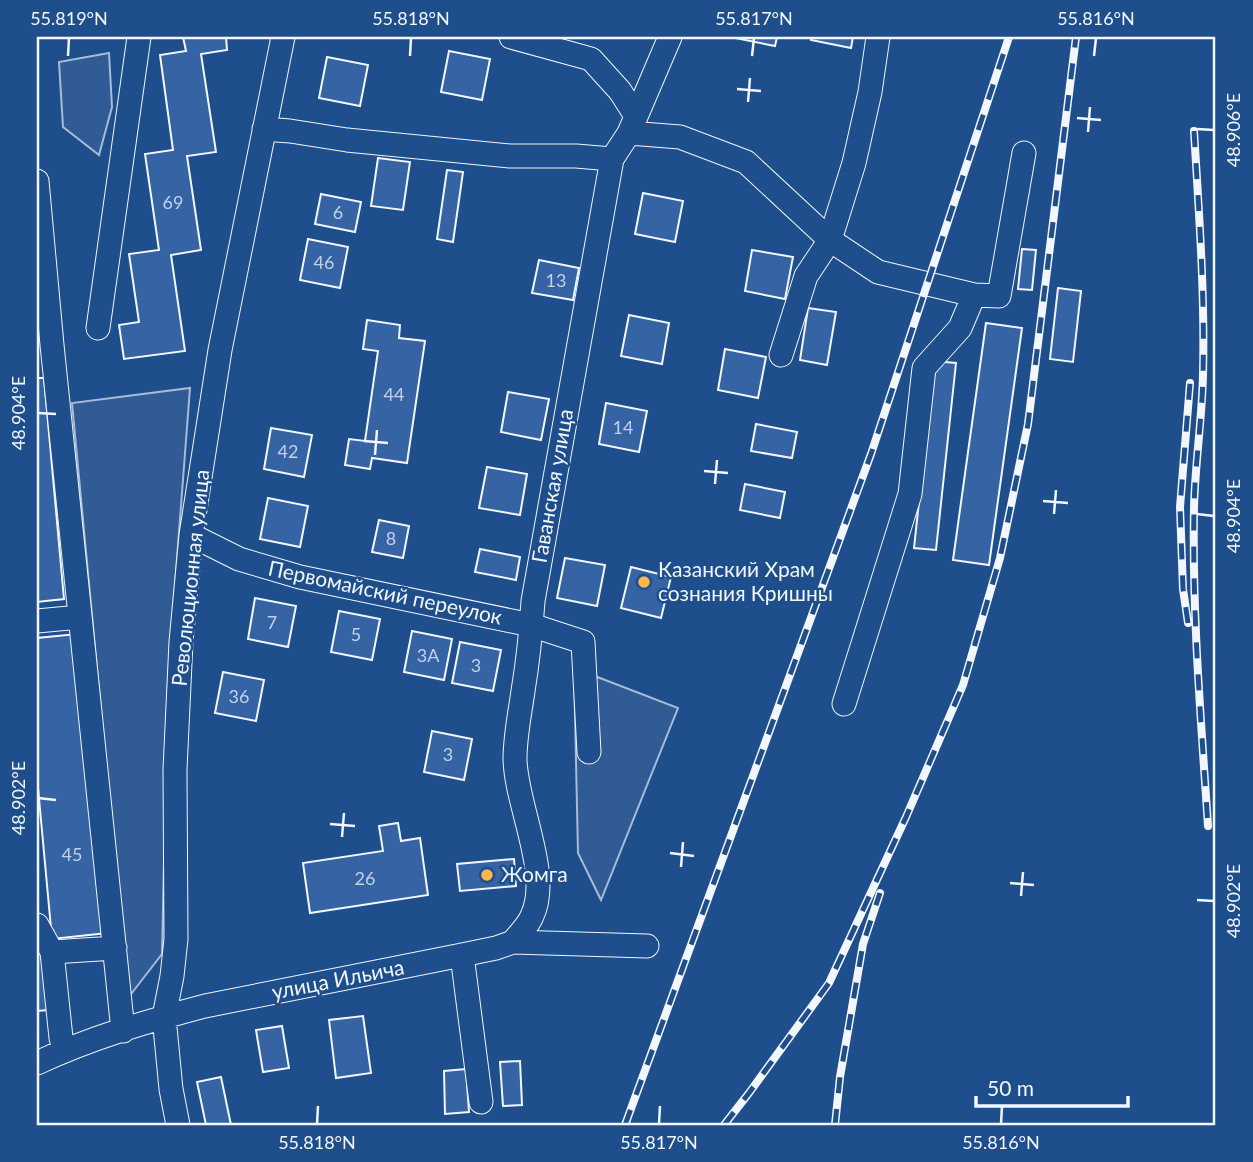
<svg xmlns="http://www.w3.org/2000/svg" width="1253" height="1162" viewBox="0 0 1253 1162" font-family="Lato,sans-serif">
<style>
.built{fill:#305b95;stroke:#a8bbd7;stroke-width:2}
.building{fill:#3563a3;stroke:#f2f6ff;stroke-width:2}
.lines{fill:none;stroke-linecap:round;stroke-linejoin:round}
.minor-casing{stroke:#f2f6ff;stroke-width:25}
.minor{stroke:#1f4e8c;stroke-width:23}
.rail-casing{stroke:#f2f6ff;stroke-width:8}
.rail{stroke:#1f4e8c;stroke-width:5;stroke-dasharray:16;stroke-linecap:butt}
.ticks{fill:none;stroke:#f2f6ff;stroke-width:2.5}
.poi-dot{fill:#ffb74d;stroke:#1f4e8c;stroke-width:2.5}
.labels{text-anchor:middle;stroke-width:5;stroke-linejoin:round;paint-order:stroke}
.number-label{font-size:18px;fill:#c3d1e8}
.street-label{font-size:21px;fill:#f2f6ff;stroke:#1f4e8c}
.poi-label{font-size:21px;fill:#f2f6ff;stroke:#1f4e8c;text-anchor:start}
.neatline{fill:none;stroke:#f2f6ff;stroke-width:2.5}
.ticks-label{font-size:18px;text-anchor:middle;fill:#f2f6ff}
</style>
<rect width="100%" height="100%" fill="#1f4e8c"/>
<path class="built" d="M109,53L112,107L99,155L63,127L59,62Z
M190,388L168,676L162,954L128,998L72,403Z
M574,668L678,708L601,900L578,853Z"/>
<path class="building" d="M183,37H226L227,50L201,54L216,152L187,156L201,250L171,255L185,351L124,359L119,325L139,322L129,254L159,250L145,154L173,150L160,55L186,51Z
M735,37H777L775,46L735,38Z
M811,37H853L851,48L811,40Z
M449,51L490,59L482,100L441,92Z
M327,57L368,65L360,106L319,98Z
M378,158L410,162L403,210L371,206Z
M447,170L463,172L453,242L437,239Z
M643,193L683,201L675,242L635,234Z
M321,194L361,202L355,232L315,224Z
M308,239L348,247L340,288L300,280Z
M1022,249L1036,250L1032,290L1018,289Z
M752,250L793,257L785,299L745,291Z
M539,260L579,268L573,300L532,293Z
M1058,288L1081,291L1073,362L1050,359Z
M808,308L836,312L827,365L800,360Z
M629,315L669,323L662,364L621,356Z
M367,320L400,325L399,338L425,341L407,463L372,458L370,469L345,465L349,439L365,441L378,351L363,349Z
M986,323L1022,328L989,565L953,560Z
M725,349L766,357L758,398L718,390Z
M934,361L956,363L936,550L914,548Z
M37,378H44L64,599L37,602Z
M508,392L549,399L541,440L501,432Z
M606,403L647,411L639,452L599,444Z
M756,424L797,432L792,458L751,451Z
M271,428L312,435L304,477L264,469Z
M487,467L527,474L520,515L479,508Z
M745,484L785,492L780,518L740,510Z
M268,498L308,506L300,547L260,539Z
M379,520L409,526L403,558L372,552Z
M480,549L520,557L516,580L475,572Z
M565,558L605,565L597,606L557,598Z
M631,567L671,577L661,618L621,608Z
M255,598L296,606L288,647L248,639Z
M339,611L380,619L372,660L331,652Z
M412,631L452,639L444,680L404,672Z
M77,634L107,933L52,939L37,777V638Z
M460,642L501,650L493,691L452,683Z
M223,672L264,680L256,721L215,713Z
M432,731L472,739L464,780L424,772Z
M398,823L401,841L420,838L428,895L310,913L303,863L383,851L379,826Z
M514,859L516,886L460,891L457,864Z
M45,952L48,1010L37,1011V953Z
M363,1016L371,1073L336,1078L329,1020Z
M282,1026L289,1068L263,1072L256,1030Z
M520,1061L522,1105L503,1106L500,1062Z
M466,1069L469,1112L445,1114L444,1071Z
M221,1077L231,1125H206L197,1082Z"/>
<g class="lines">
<defs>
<path id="minor" d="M511,37L591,59L620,91L636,116
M264,129L290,131L347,140L510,156H576L612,159
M629,133L680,137L746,162L830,240L878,272L974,295L999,296L1024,153
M37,181L52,345L123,1031
M98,328L139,37
M781,355L806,276L830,240L854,163L870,92L878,37
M191,535L239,559L300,577L531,625L583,642L589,752
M37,621L80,617
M844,704L910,494L924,368L960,328L974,295
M37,925L52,952L61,1038L64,1050
M513,942C519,934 528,926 532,916C552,874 516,806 515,759C515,736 520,713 523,691C528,661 531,631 533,601L612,159L629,133L670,37
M52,952L115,948
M462,955L481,1102
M37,1063C90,1038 148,1021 205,1006L462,955L496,948L513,942L647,946
M178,1125L171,1089L164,1017L172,976L176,939L175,770L181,642L191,535L220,350L283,37"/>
</defs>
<use href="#minor" class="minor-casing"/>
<use href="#minor" class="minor"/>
<defs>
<path id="rail" d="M1194,131C1199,213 1205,294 1203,375C1202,420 1195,464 1194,508C1192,614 1201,720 1208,826
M1188,623L1183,589L1180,507L1190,383
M625,1125L871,454L1009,37
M724,1125L749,1093L829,983L906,817L963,685L1000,558L1028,424L1076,37
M835,1125L840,1077L863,944L880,893"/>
</defs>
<use href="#rail" class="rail-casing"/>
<use href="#rail" class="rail"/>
</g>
<path class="ticks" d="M68,56L69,38M410,56L411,38M752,56L754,38M1094,56L1096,38M737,89L761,91M748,102L750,78M1077,118L1101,120M1197,129L1214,130M1088,132L1090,107M38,413L56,414M364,441L388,443M375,455L377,430M704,471L728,473M715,484L717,460M1043,501L1068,503M1054,514L1056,490M1197,514L1214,516M38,798L56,800M330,824L355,826M342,837L344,813M670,853L694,856M681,867L683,842M1010,883L1034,885M1021,896L1023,872M1197,900L1214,901M317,1124L318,1106M659,1124L660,1106M1001,1124L1002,1106"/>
<g class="poi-dot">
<circle cx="644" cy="582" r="7"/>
<circle cx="487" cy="875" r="7"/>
</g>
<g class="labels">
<g class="number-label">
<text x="173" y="209">69</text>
<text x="338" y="219">6</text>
<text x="324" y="269">46</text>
<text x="556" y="287">13</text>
<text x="394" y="401">44</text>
<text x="623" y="434">14</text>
<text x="288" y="458">42</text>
<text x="391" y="545">8</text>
<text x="272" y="629">7</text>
<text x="356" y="641">5</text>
<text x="428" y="662">3А</text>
<text x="476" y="672">3</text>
<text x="239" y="703">36</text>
<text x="448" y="761">3</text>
<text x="72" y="861">45</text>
<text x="365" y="885">26</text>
</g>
<g class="street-label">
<text transform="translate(553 486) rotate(-80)" y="7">Гаванская улица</text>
<text transform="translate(191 578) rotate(-84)" y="7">Революционная улица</text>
<text transform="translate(385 593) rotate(12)" y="7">Первомайский переулок</text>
<text transform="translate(338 980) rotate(-11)" y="7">улица Ильича</text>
</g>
<g class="poi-label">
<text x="658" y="577">Казанский Храм<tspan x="658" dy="24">сознания Кришны</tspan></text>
<text x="501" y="882">Жомга</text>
</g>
</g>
<rect width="1253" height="1162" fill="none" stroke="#1f4e8c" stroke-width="77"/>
<path d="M976 1096v10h152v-10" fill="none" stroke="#f2f6ff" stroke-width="3.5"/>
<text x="987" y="1096" font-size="21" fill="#f2f6ff" stroke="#1f4e8c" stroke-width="5" paint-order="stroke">50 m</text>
<rect x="38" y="38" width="1176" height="1086" class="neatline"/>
<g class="ticks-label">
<text x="69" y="25">55.819°N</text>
<text x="411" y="25">55.818°N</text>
<text x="754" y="25">55.817°N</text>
<text x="1096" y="25">55.816°N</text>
<text transform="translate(1234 130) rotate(-90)" y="6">48.906°E</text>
<text transform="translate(19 413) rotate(-90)" y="6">48.904°E</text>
<text transform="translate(1234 516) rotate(-90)" y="6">48.904°E</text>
<text transform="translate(19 798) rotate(-90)" y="6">48.902°E</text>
<text transform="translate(1234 901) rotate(-90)" y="6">48.902°E</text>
<text x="317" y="1149">55.818°N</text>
<text x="659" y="1149">55.817°N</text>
<text x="1001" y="1149">55.816°N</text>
</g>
</svg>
